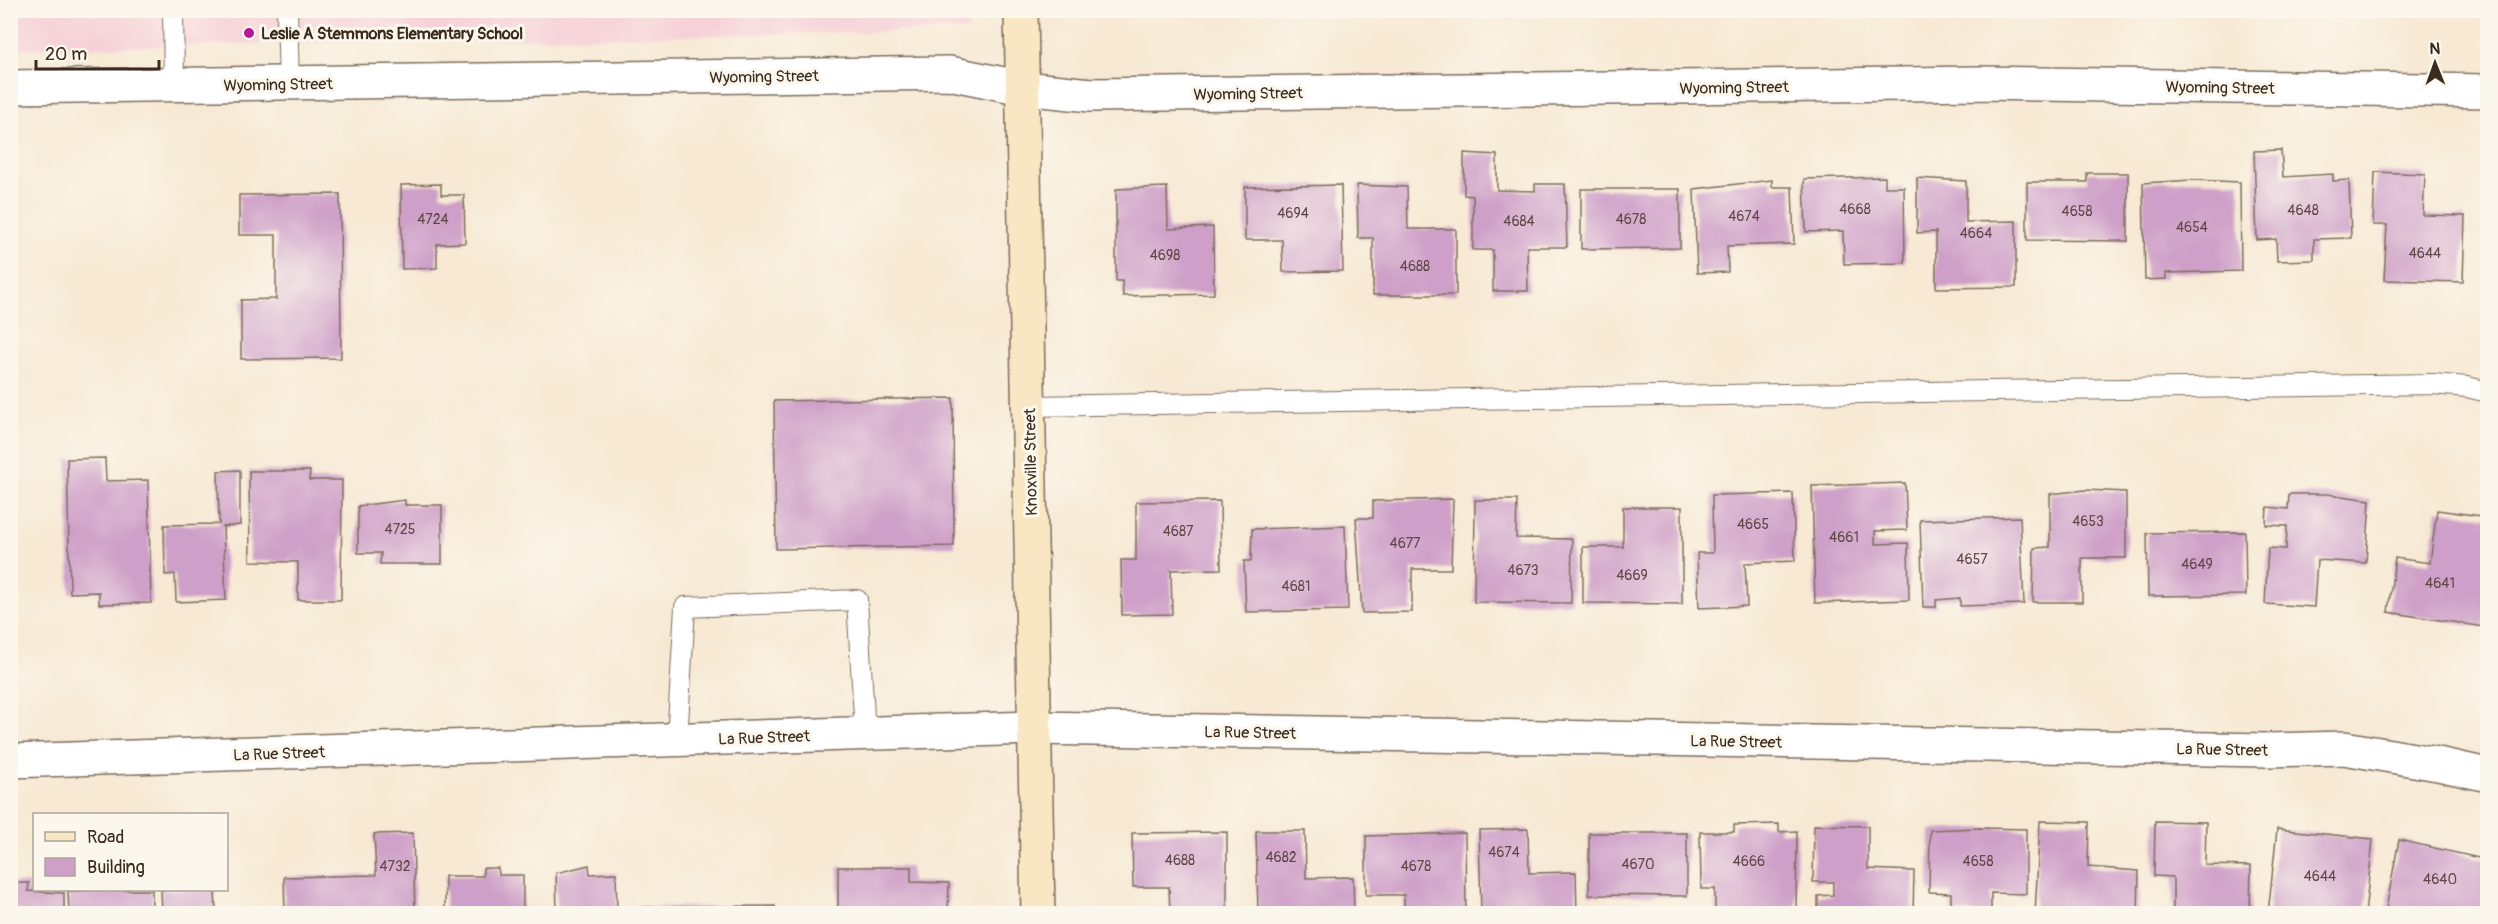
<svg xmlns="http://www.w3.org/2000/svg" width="2498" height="924" viewBox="0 0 2498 924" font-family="Pangolin,sans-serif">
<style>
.built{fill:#f6cfd7}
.building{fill:#ce9fc8}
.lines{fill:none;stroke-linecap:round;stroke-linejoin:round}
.lane-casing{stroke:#7d6d5e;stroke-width:22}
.street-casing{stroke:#7d6d5e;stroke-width:36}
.secondary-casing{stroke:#7d6d5e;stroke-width:36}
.lane{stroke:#fff;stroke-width:20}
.street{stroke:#fff;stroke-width:33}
.secondary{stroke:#f9e7c3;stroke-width:33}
.poi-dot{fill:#b5179e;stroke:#fbf7ec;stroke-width:2}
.labels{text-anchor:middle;stroke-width:6;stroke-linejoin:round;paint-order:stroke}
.number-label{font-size:14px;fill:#604748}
.poi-label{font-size:16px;font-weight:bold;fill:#3b2a1e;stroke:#fbf7ec;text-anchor:start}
.street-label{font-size:16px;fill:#3b2a1e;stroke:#fbf7ec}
</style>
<rect width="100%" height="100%" fill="#fbf7ec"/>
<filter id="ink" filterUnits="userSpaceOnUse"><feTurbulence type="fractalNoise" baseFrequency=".0167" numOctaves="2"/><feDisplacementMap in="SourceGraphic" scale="12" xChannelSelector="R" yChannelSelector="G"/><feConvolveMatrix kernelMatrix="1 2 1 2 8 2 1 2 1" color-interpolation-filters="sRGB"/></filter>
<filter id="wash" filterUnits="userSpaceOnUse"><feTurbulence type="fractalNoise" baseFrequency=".008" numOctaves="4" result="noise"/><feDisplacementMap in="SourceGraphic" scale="24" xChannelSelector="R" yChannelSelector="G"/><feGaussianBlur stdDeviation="1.35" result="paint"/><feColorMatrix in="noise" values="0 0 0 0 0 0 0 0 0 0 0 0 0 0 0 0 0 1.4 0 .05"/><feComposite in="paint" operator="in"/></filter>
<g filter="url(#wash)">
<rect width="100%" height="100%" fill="#f7e9d4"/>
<path class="built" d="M967,10L968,30L11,49L10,11Z"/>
<g id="blocks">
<path class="building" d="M2281,150L2283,177L2333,174V181L2349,180L2351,238L2314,239V260L2277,261L2276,239L2257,240L2254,151Z
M1464,153L1497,155V190L1535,191V184H1565L1567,247H1527L1528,291H1493V250H1473V196L1464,195Z
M2375,172L2425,174L2423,215L2465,216L2463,282L2384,280L2387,225H2373Z
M2087,173H2128V241L2027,240V182H2087Z
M1885,177V187H1904L1905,263L1844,264L1843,231L1806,232L1804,179Z
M1917,178L1966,181V222L2016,221V287L1936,288V232L1917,233Z
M1772,180V187H1792L1794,244L1727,246L1728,272L1697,273L1694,189Z
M2193,180L2240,182L2241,271L2166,273V279L2145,280L2143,183Z
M441,184V195H464L465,243L437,244V268L402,269L401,185Z
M1341,185L1343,271L1283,272L1282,240H1245V187Z
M1357,185L1407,187L1408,229H1456V295H1373V238H1358Z
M1167,187L1168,229L1213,227L1214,294L1123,296L1122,281H1116V189Z
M1581,189H1680V248L1581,249Z
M340,194L341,358L241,359V300L276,299V235H239V195Z
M953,398L954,546L776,549L774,401Z
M105,458L106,481L148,480L151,603L99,604V592L70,593L67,459Z
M240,470V525L223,527L226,600L176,602L175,574L165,575L164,525L219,524L218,471Z
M249,471H310L309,480H342L341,600H298V562L250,561Z
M1905,483L1907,530L1875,531V544L1908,543L1909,600L1815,603L1812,486Z
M2085,490L2126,492V558H2082V602H2033L2034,548L2050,547V494Z
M1793,493L1795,561L1745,563L1747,606L1699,608L1697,553H1713L1712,495Z
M2289,494H2327L2370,500L2366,563L2317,560L2314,607L2265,604L2268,548L2286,549L2287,526L2266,525L2267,507L2288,509Z
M1453,499L1451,569H1412V612L1362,613L1356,518H1373V501Z
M405,500V505H442V564H380L381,553H358V506Z
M1475,500H1517L1516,538L1572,539L1571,603L1474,602Z
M1220,501L1221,569L1171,570L1172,614L1122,615L1121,560H1136V502Z
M1623,507H1682V604L1583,603V547H1623Z
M2437,510L2488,517V603L2484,627L2388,612L2395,558L2430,563Z
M2020,517L2024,604L1960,606V598L1936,600V607H1923L1920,520Z
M1345,526L1348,610L1246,612L1244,561H1251L1252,529Z
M2245,532L2246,595L2148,596L2147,533Z
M2040,821L2089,822L2088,867L2139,871L2138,914H2035Z
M2155,821L2206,822L2205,865L2251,866L2250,914H2173V877L2154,876Z
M1779,824V832L1797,831L1796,914H1715V889H1701L1700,832H1734V825Z
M1814,825L1868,826V869L1914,871L1913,914H1818V896L1833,895V882H1813Z
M1981,828L2026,829V894L1991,893V913L1951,912V893L1929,892L1930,830Z
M1528,829L1529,873L1576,872L1577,914H1481L1479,830Z
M2277,829L2373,839L2365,914H2268Z
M1256,831H1305L1306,878L1353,877L1354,914H1258Z
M1227,832V914H1170L1169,887H1133L1132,833Z
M413,833L415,914H285L284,877L376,875L374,834Z
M1465,833L1466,914H1404V895H1366V836Z
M1589,833H1687V896L1589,895Z
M2399,840L2488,860V897L2484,914H2385Z
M589,865L590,874L616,873L617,914H557L556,873Z
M838,867H911V882L949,883L948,914H838Z
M483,868H498L499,875H523V914H445V876H483Z
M10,883H29L28,891L64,893V914H10Z
M96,890H152V914H69L68,891Z
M161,890H215L216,914H162Z
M775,906V914H642V907Z"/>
</g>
</g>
<g filter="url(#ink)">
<use href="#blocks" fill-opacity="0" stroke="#7d6d5e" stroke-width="1.5"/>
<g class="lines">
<defs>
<path id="lane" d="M173,10L174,85
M287,10L289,84
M1029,406L2433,384L2467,387L2488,392
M677,740L685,607L857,600L865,734"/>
<path id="street" d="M10,87L949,73L1023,88L1091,95L1979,83L2488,91
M10,761L1034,728L2268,750L2344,748L2438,764L2488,775"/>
<path id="secondary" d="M1021,10L1038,914"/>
</defs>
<use href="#lane" class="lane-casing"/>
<use href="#street" class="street-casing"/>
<use href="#secondary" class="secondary-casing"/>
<use href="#lane" class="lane"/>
<use href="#street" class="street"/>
<use href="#secondary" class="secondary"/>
</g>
</g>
<circle class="poi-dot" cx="249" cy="33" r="6"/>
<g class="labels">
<g class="number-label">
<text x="1855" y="214">4668</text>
<text x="2303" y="215">4648</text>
<text x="2077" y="216">4658</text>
<text x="1293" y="218">4694</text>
<text x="1744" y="221">4674</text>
<text x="433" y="224">4724</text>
<text x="1631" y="224">4678</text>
<text x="1519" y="226">4684</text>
<text x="2192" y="232">4654</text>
<text x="1976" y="238">4664</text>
<text x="2425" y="258">4644</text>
<text x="1165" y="260">4698</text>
<text x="1415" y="271">4688</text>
<text x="2088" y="526">4653</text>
<text x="1753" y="529">4665</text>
<text x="400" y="534">4725</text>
<text x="1178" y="536">4687</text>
<text x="1844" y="542">4661</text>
<text x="1405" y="548">4677</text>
<text x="1972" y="564">4657</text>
<text x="2197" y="569">4649</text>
<text x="1523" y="575">4673</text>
<text x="1632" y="580">4669</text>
<text x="2440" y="588">4641</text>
<text x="1296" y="591">4681</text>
<text x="1504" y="857">4674</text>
<text x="1281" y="862">4682</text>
<text x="1180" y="865">4688</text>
<text x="1749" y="866">4666</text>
<text x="1978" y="866">4658</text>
<text x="1638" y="869">4670</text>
<text x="395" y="871">4732</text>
<text x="1416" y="871">4678</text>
<text x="2320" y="881">4644</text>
<text x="2440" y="884">4640</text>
</g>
<g class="poi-label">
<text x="261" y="39">Leslie A Stemmons Elementary School</text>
</g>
<g class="street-label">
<text transform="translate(764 76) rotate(-1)" y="6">Wyoming Street</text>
<text transform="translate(278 84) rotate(-1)" y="6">Wyoming Street</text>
<text transform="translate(1734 87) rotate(-1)" y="6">Wyoming Street</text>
<text transform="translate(2220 87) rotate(1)" y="6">Wyoming Street</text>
<text transform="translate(1248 93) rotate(-1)" y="6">Wyoming Street</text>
<text transform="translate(1030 462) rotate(-91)" y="6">Knoxville Street</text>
<text transform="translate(1250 732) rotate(1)" y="6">La Rue Street</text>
<text transform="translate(764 737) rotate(-2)" y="6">La Rue Street</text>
<text transform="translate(1736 741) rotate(1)" y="6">La Rue Street</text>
<text transform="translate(2222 749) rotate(1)" y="6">La Rue Street</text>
<text transform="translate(279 753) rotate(-2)" y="6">La Rue Street</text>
</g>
</g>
<rect width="2498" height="924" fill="none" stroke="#fbf7ec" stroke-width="36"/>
<rect x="33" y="813" width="195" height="78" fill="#fbf7ec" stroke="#aea59a" stroke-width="1.5"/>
<rect x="45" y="832" width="30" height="9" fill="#f9e7c3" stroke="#aea59a" stroke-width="1.5"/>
<text x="87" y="843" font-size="18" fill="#3b2a1e">Road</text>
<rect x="45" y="858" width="30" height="18" fill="#ce9fc8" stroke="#aea59a" stroke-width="1.5"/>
<text x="87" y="873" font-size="18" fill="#3b2a1e">Building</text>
<g transform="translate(2435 63) rotate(359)" stroke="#fbf7ec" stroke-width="4.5" paint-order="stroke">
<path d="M0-4.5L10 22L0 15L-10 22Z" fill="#3b2a1e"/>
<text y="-9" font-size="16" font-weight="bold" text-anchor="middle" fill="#3b2a1e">N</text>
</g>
<path d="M36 60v9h123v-9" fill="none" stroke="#3b2a1e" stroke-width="3"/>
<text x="45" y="60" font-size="18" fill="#3b2a1e" stroke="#fbf7ec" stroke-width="4.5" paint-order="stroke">20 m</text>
</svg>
